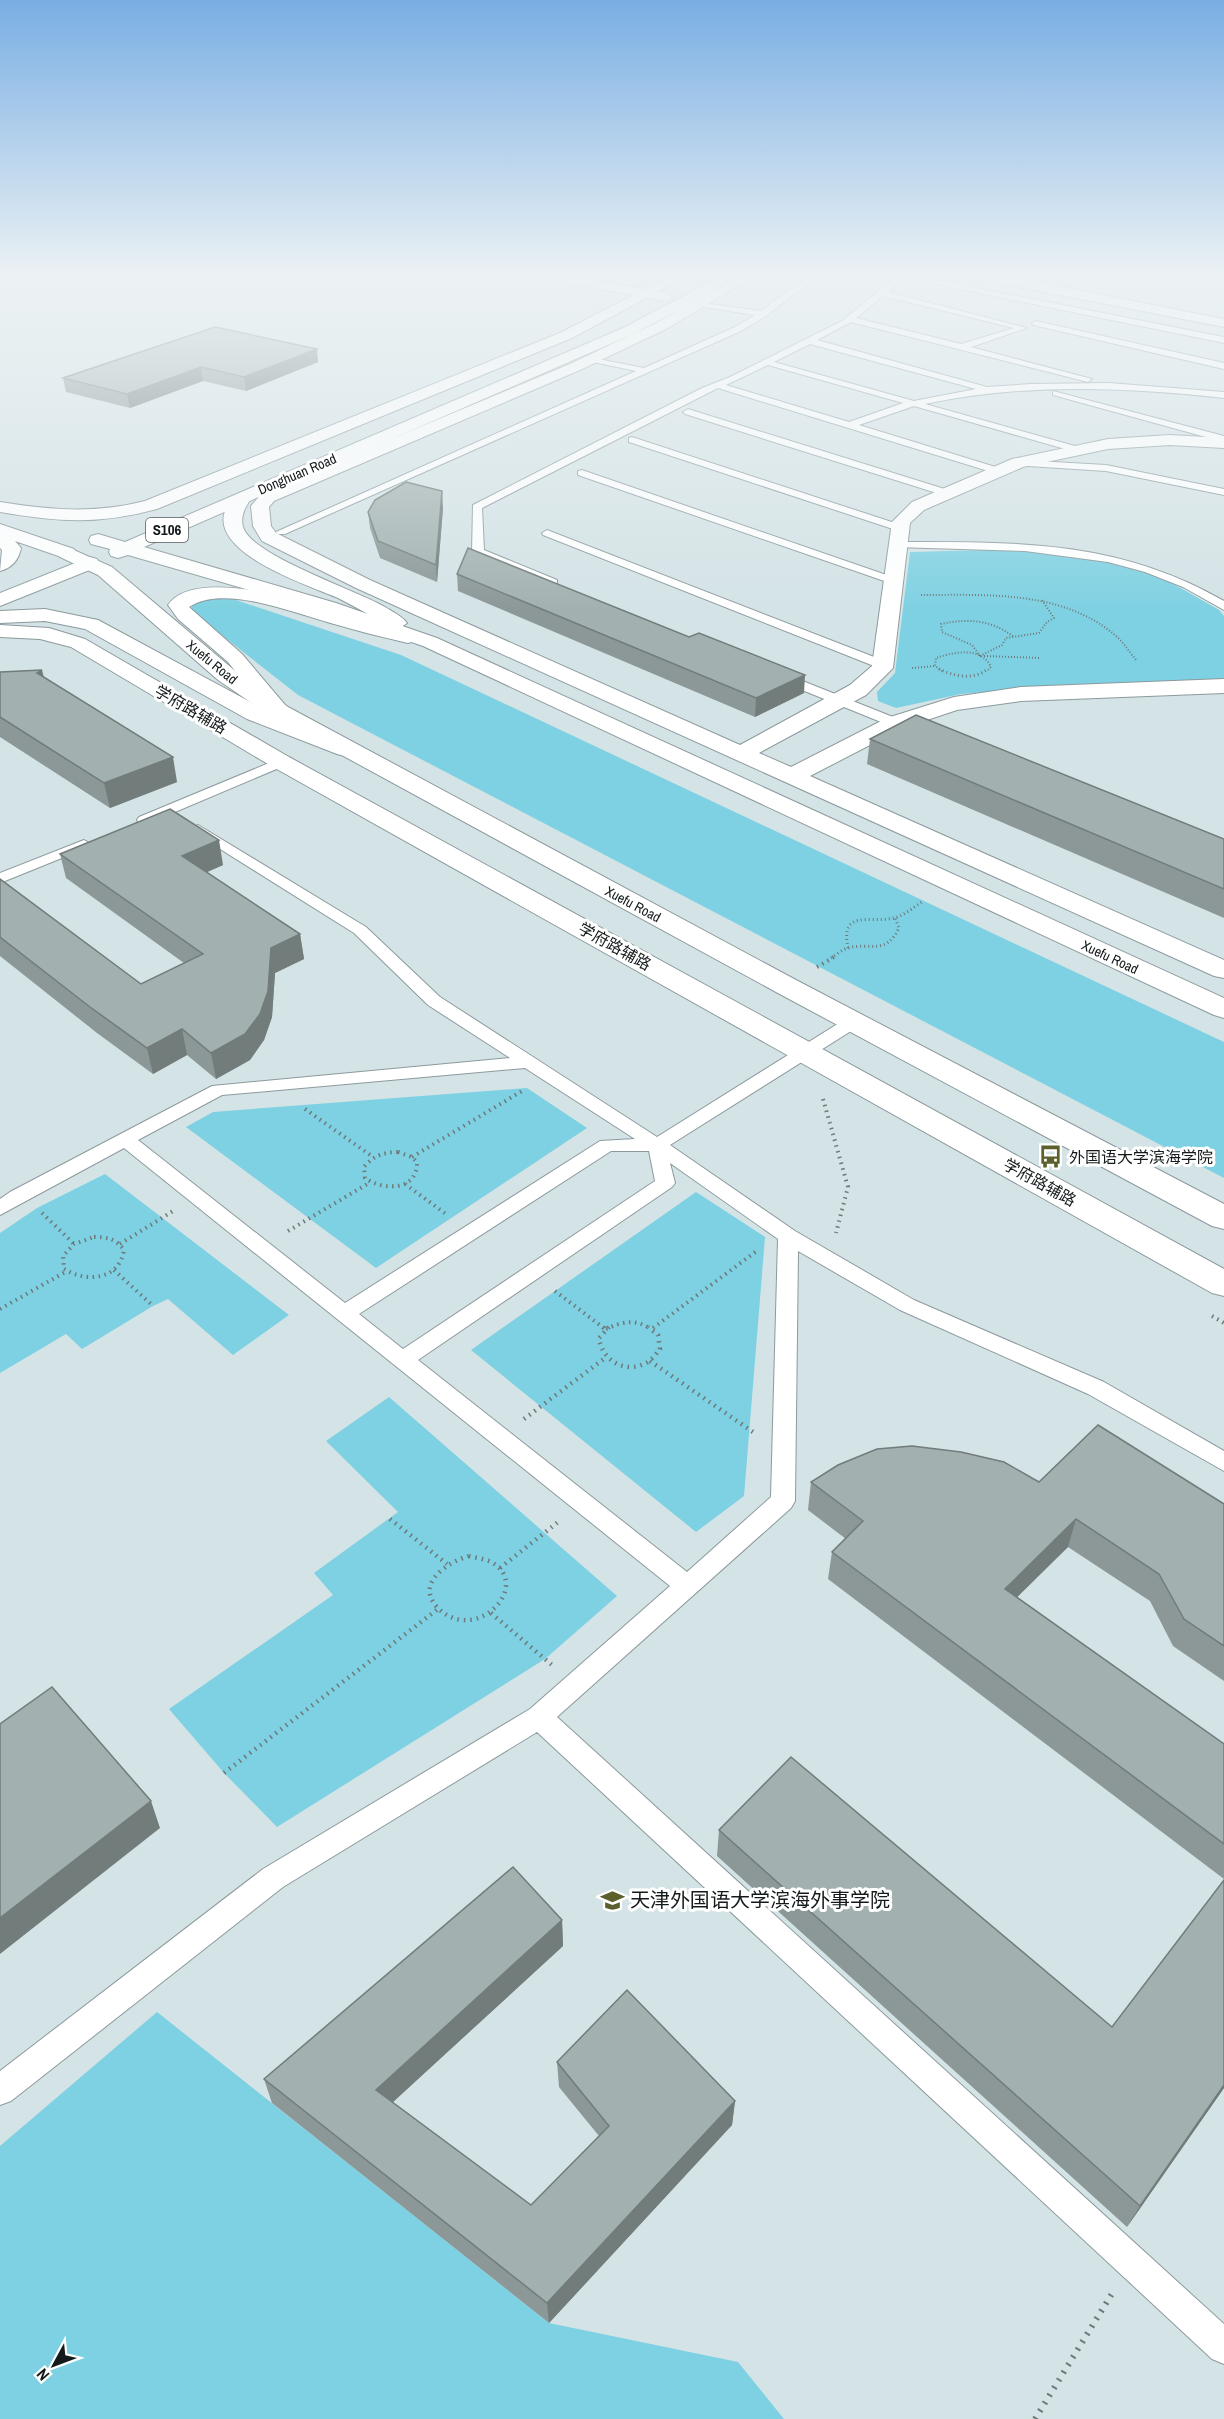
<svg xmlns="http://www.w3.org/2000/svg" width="1224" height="2419" viewBox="0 0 1224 2419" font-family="'Archivo Narrow','Noto Sans SC',sans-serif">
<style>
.green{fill:#7ed1e2}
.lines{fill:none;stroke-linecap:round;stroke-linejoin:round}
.service-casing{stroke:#8c9a9d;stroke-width:2}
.minor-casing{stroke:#8c9a9d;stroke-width:2}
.tertiary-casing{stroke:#8c9a9d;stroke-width:2}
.secondary-casing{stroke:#8c9a9d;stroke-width:2}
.primary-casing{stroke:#8c9a9d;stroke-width:2}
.trunk-casing{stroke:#8c9a9d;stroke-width:2}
.path-far4{stroke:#6e797b;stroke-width:2;stroke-dasharray:1 2;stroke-linecap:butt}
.path-far3{stroke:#6e797b;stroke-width:3;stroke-dasharray:1 3;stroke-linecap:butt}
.path-far2{stroke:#6e797b;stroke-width:4;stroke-dasharray:1.5 4.5;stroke-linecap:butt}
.path-far1{stroke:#6e797b;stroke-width:4.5;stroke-dasharray:1.5 5;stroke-linecap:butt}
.path{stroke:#6e797b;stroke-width:6;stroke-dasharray:2 7;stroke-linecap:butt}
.service{fill:#fff;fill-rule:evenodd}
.minor{fill:#fff;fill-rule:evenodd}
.tertiary{fill:#fff;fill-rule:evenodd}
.secondary{fill:#fff;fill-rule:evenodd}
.primary{fill:#fff;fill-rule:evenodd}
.trunk{fill:#fff;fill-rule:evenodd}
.wall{fill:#8b9897}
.shaded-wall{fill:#717c7b}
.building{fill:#a2b1b0;stroke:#717c7b;stroke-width:1.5}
.labels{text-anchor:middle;stroke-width:6;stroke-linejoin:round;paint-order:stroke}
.far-street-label{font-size:14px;fill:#141a1b;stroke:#fff}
.shield{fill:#fff;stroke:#5a5f5f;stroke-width:1.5}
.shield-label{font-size:15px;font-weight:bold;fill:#141a1b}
.street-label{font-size:16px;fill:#141a1b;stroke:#fff}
.poi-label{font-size:16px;fill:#141a1b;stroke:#fff;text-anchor:start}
.near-poi-label{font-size:20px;fill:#141a1b;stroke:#fff;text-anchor:start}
</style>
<rect width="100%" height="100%" fill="#d4e3e6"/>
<path class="green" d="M990,550C1050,553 1115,556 1171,583C1187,591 1203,601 1219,610L1224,616V680L1113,683L1022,689L961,694L896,708L878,701L877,692L895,673L910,552Z
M227,597L401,655L1224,1042V1178L298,695L191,611L192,606L198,601Z
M527,1088L587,1128L376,1268L186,1127L213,1112Z
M105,1174L289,1315L233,1355L168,1299L153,1306L82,1349L66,1334L0,1373V1233L37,1208Z
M696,1192L765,1237L744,1496L696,1532L471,1350Z
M389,1397L617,1596L545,1659L277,1827L224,1773L169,1709L333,1595L314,1573L398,1512L326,1441Z
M157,2012L549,2323L738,2362L784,2419H0V2146Z"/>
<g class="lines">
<defs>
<path id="service" d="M812,273H821L766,316L741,331L285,534H277L276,532L636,371L588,361V357L644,368L735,327L755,315L684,304H681V300L761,311Z
M901,273L1224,337V343L906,278L888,292L1027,328L971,347L1092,379L1088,382L851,322L817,340L987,387L1031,384L1109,383L1224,392V398C1124,387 1024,383 925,404L1082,448V452L1079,453L914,406L859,425L1002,469V473L998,474L718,388L482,508L484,550L557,580V584H549L472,552L473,505L702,388L730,377L842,321ZM883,296L1014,328L961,344L856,318ZM810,344L976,389L914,401L774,362ZM768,365L903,403L849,422L726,385Z
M1036,321L1224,363V369L1033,325L1032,323Z
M1053,391L1224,436V442L1053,395Z
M688,409L951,491L952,493L943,495L685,414L683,412Z
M632,437L904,526L905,528L900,531L896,530L629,442V438Z
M1018,460L1106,465L1224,489V495L1106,471L1014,465V461Z
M582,470L898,579L900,581L898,583H890L578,475V471Z
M547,530L887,662L889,665L883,669L879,668L543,535L542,533Z
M899,542C1018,542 1118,540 1224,601V610L1183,587L1145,572L1108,562L1025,551L895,547L893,545Z
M780,672L913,725L915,728L913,731H903L775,679L774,676Z
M281,758L286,759L288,762L286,765L149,823H139L137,820L139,817Z
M198,825L366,927L440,997L657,1137L847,1018H859L862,1022L859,1026L670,1145L795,1231L914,1300L1104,1382L1224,1451V1471L1088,1394L900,1310L798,1251L795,1501L791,1508L557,1717L1224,2324V2364L1212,2359L537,1732L283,1887L11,2101L0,2105V2071L263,1869L530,1709L670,1586L124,1148L0,1215V1199L10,1192L212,1086L510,1058L428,1005L354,933L193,832L191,829ZM525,1068L635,1139L600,1141L345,1303L138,1140L222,1095ZM611,1151H649L655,1181L403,1349L359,1314ZM670,1163L778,1239L771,1497L687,1572L418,1360L672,1187L675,1183Z
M84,840L91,844L89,847L0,883V873Z"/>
<path id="minor" d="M525,273H555L666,293L673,297L666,301L531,277Z
M1170,435L1224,438V448L1170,445L1108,449L1023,467L924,510L910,523L893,668L866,695L759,753L791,767L887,718L954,697L1021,687L1224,679V693L1021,701L957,710L903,728L810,776L1224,960V978L1214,976L356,588L262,541L253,526L256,522H268L276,533L370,580L740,745L850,685L872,666L892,522L912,502L1012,459L1108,439Z
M0,625L49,628L85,639L289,757L1224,1269V1296L1212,1293L273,767L71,647L40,639L0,637Z"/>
<path id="tertiary" d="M1035,273H1055L1036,282H1026L1024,279Z"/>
<path id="secondary" d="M962,273H990L1224,319V327L968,277Z"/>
<path id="primary" d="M676,273H693L572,338L157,509C97,525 60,522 0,512V502C50,510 95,514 145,501L562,332Z
M744,273H760L666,329L580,370L274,501L269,507L271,526L268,530H256L253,526L251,506L262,493L570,364L656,323Z
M243,492L249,493L252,497C246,506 240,515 243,527C252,556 356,590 385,607C393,612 402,616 407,623L400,628L415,633L418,637L415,641L408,643C381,637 354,630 327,622C291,612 223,584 189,607L242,654L291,712L284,718L353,744L357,749L353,754L345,756L337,754L247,719L85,629L45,621L0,623V611L45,609L98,620L267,711L228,662L178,619L168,605C199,560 342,614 386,625C370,615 354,606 338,598C310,586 210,554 225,511C228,503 234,494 243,492Z
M0,524L74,549L76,553L74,557L67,559L15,541L21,548C19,559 12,568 0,571L2,550L0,548Z
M90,557L97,559L100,563L97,567L0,606V593Z"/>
<path id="trunk" d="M721,273H736L705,296L633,334L144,547L336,603L437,638L1224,998V1018L1214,1015L423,646L322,611L128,555L118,558L111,556L109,552L110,549L91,544L89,540L91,536L98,534L125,542L623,328L695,290Z
M67,547L112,567L234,670L288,707L796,980L1224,1204V1229L1212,1226L776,992L272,717L218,680L98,575L60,557L58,553L60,549Z"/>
</defs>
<use href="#service" class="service-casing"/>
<use href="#minor" class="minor-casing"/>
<use href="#tertiary" class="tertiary-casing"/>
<use href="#secondary" class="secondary-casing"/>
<use href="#primary" class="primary-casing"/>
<use href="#trunk" class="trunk-casing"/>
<path class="path-far4" d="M921,595C987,595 1063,590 1116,636C1124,643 1130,653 1137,661
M980,656L972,645L942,632L941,624C968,618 992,620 1014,637
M980,656L1002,645L1006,638L1039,633L1047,622L1054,618L1042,600
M984,656L1041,658
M912,668L935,666
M942,671L935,666L936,658C954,652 981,646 991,667L987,671"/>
<path class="path-far3" d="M939,669C955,677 974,680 988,669
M848,948C840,908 870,924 894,918C905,915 914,907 923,901
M831,958C836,955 843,949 848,948C871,942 885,956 899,928L895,918"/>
<path class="path-far2" d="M817,967L834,957
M823,1099L848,1187L836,1233
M305,1109L373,1157
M398,1152L412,1157L417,1162C418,1191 383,1191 365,1178L364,1167C373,1156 384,1152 398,1152Z
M412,1157L522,1091
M405,1184L446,1214
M42,1213L74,1244
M288,1231L369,1183
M94,1237C107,1237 116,1239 124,1250C119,1280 87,1283 64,1269L63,1256L74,1244Z
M120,1244L173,1211
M114,1270L153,1306
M555,1291L605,1329
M0,1309L67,1271
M1212,1316L1224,1323
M653,1328L758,1250
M606,1329C621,1322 636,1318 650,1329"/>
<path class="path-far1" d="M603,1327L605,1329
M609,1327L599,1338C602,1361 626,1374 646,1363C652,1360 656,1354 660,1349L658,1335L648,1327
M650,1361L753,1432
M524,1419L605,1358
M390,1519L447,1564
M469,1556C476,1558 485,1559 491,1562C534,1585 475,1647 437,1607C415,1583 448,1562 469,1556Z
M500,1568L558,1522
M491,1613L552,1665
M224,1773L438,1609"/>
<path class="path" d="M1035,2419L1113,2292"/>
<use href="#service" class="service"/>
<use href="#minor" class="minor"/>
<use href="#tertiary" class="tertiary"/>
<use href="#secondary" class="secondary"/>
<use href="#primary" class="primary"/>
<use href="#trunk" class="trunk"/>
</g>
<path class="wall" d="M317,349L318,362L246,391L203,381L130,408L66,392L63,378Z
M443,508L437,582L380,558L370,528L368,512Z
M457,574L804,693L755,717L458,591Z
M0,672L44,677L177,782L110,808L0,737Z
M870,739L1224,839V918L867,764Z
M60,854L223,865L207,872L300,934L304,959L275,973L272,1017L264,1040L250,1060L216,1079L187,1055L153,1074L97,1033L0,956V879L141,984L184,963L66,878Z
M811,1482H1039L1224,1504V1681L1173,1646L1150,1601L1068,1547L1017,1597L1224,1744V1879L828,1579L832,1552L846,1539L808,1510Z
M719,1830L1112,2027L1224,1880V2088L1127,2227L717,1856Z
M562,1920L563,1946L393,2102L531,2205L599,2136L559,2087L557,2062L735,2101L732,2125L549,2323L272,2103L264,2079Z"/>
<path class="shaded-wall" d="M317,349L318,362L246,391L244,377Z
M201,367L203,381L130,408L127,394Z
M442,491L443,508L437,582L436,565Z
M42,670L48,694L37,673Z
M805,675L804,693L755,717L756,698Z
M173,757L177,782L110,808L104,783Z
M219,840L223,865L187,881L182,856Z
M300,934L304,959L275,973L272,1017L264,1040L250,1060L216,1079L211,1053L271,948Z
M182,1029L187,1055L153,1074L147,1048Z
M1076,1519L1068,1547L998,1616L1005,1589Z
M151,1801L160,1828L0,1954V1918Z
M562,1920L563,1946L381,2113L376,2090Z
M1224,2085V2088L1127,2227L1140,2206Z
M735,2101L732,2125L549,2323L547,2303Z"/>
<path class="building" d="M215,327L317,349L244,377L201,367L127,394L63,378Z
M406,482L442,491L436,565L378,541L368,512L375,500Z
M468,548L689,637L699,633L805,675L756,698L457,574Z
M42,670L37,673L173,757L104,783L0,717V672Z
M916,715L1224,839V889L870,739Z
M170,809L219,840L182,856L300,934L271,948L268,991L260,1014L245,1034L211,1053L182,1029L147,1048L90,1007L0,937V879L141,984L203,954L60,854Z
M1098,1425L1224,1504V1646L1184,1619L1159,1574L1076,1519L1005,1589L1224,1744V1844L832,1552L863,1521L811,1482L838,1465L877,1449L912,1446L961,1452L1004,1462L1039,1482Z
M52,1687L151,1801L0,1918V1724Z
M791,1757L1112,2027L1224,1880V2085L1140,2206L719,1830Z
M513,1867L562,1920L376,2090L531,2205L609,2126L557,2062L627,1990L735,2101L547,2303L264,2079Z"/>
<linearGradient id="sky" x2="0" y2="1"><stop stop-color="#79aee3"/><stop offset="0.45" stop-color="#ecf2f4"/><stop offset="1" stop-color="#ecf2f4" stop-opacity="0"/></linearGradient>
<rect width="1224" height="612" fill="url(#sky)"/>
<defs>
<symbol id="bus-bare" viewBox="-9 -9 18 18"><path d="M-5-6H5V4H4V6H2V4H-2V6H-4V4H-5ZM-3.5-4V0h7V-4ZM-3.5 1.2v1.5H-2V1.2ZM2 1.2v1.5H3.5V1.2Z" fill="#5c602d" stroke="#fff" stroke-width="2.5" paint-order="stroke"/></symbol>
<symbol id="school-bare" viewBox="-9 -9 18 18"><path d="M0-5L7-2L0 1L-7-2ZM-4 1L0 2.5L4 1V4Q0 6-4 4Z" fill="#5c602d" stroke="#fff" stroke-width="2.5" paint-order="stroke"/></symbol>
</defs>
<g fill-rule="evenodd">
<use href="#bus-bare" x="1034" y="1140" width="33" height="33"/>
<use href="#school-bare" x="596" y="1884" width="33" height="33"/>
</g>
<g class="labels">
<g class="far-street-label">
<text transform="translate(297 474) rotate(-23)" y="5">Donghuan Road</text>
<text transform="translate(212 662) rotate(39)" y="5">Xuefu Road</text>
<text transform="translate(633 904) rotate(28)" y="5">Xuefu Road</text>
<text transform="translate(1110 957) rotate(25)" y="5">Xuefu Road</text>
</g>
<rect class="shield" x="146" y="518" width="42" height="24" rx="4.5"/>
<g class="shield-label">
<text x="167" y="535">S106</text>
</g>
<g class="street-label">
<text transform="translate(191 709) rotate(30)" y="6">学府路辅路</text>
<text transform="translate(615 946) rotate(29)" y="6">学府路辅路</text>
<text transform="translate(1040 1182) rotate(29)" y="6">学府路辅路</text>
</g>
<g class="poi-label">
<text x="1069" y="1163">外国语大学滨海学院</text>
</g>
<g class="near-poi-label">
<text x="630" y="1907">天津外国语大学滨海外事学院</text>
</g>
</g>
<g transform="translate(54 2365) rotate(229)" stroke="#ffffff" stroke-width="4.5" paint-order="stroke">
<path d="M0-4.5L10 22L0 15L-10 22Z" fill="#141a1b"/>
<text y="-9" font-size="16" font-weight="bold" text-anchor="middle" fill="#141a1b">N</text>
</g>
</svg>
